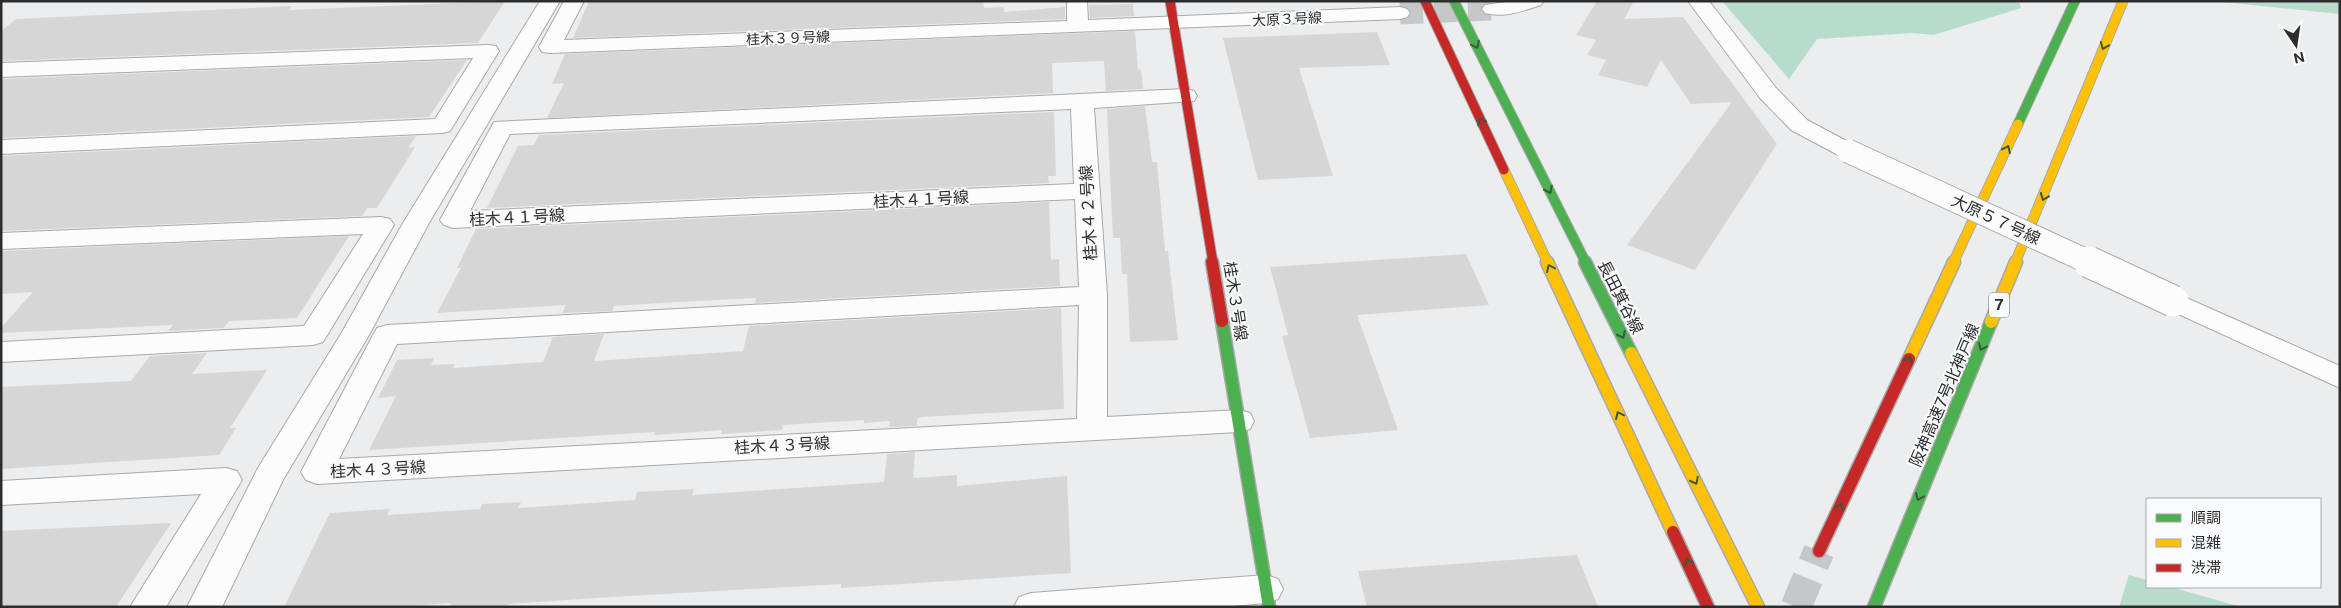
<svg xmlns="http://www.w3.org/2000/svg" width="2341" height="608" viewBox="0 0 2341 608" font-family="'Public Sans','Noto Sans JP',sans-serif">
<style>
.green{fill:#b8dccb}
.building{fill:#d6d6d6}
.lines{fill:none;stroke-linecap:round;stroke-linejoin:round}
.street-tunnel{stroke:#c6c7c8;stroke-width:23;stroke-dasharray:23 11;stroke-linecap:butt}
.highway-tunnel{stroke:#c6c7c8;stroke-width:31;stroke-dasharray:31 15;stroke-linecap:butt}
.street-casing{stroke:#a9a9aa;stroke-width:2}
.fast-far1-casing{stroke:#a9a9aa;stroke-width:11}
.fast-casing{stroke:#a9a9aa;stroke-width:15}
.slow-far1-casing{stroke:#a9a9aa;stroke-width:11}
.slow-casing{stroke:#a9a9aa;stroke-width:15}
.jam-far1-casing{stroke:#a9a9aa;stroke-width:11}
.jam-casing{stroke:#a9a9aa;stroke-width:15}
.street{fill:#fcfcfc;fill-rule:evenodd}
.fast-far1{stroke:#4caf50;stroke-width:9}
.fast{stroke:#4caf50;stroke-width:12}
.slow-far1{stroke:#ffc107;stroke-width:9}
.slow{stroke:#ffc107;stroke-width:12}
.jam-far1{stroke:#c62828;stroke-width:9}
.jam{stroke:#c62828;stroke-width:12}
.street-bridge-far1-casing{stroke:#a9a9aa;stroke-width:25;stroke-linecap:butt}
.street-bridge-casing{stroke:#a9a9aa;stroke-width:33;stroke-linecap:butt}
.street-bridge-far1{stroke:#fcfcfc;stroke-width:23}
.street-bridge{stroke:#fcfcfc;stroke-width:31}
.oneway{stroke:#385a3a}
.labels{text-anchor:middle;stroke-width:4;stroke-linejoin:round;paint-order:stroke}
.far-street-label{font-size:14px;fill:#2d2d2e;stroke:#f9fafd}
.shield{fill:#f9fafd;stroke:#6a6a6c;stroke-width:1}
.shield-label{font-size:15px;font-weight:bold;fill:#2d2d2e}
.street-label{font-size:16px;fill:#2d2d2e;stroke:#f9fafd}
</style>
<rect width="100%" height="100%" fill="#ecedee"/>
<path class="green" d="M1722,1H2019L2021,8L1934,35L1912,33L1817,39L1789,79Z
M2212,1H2340V14Z
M2129,575L2147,580V587H2171L2241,607H2119Z"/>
<path class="building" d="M505,1L478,43L1,61V31L16,19L292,6L288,10Z
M589,1H983L984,8L1004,7V12L1065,7V19L573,38Z
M1597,1H1634L1624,19L1683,17L1777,144L1695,270L1627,245L1732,102L1691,104L1661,60L1647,87L1598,75L1606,60L1587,55L1596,40L1576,35Z
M1133,4L1134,16L1090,18L1089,5Z
M1135,31L1138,70L1141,69L1143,89L1106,91L1104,61L1052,63L1053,93L547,118L564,83L552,84L565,54Z
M1377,32L1390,65L1299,68L1333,176L1258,180L1223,38Z
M467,60L429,117L1,138V79Z
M1145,106L1152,162H1157L1165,251H1168L1178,340L1130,342L1127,274H1122L1120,238H1113L1107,109Z
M1054,112L1056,176H1048L1049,183L487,208L518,146L534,145L539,135Z
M416,136L408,148L415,147L377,208H367L362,216L1,231V156Z
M1049,202L1051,260L1059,259L1060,286L755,303L756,298L660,303L614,306L612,311L562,313L566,305L437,313L461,268H457L476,229Z
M349,236L297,318L229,321L224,328L168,331L173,325L1,333V328L33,292L1,294V251Z
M1466,254L1489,305L1357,315L1398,430L1310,438L1282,336L1288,335L1270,267Z
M1061,308L1064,409L921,417L917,419V426L889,427L890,421L864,423V420L783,425L782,430L721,434L722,430L654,435L655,432L369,450L396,396L378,398L397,360L434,358L431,365L455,364L453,368L543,362L553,337L604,334L594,361L743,351L749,326Z
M207,353L192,374L267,370L230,428H236L219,455L1,469V387L131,381L150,356Z
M915,452L913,478L957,475V486L1067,476L1071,573L841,588V584L612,597L508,604L507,607H450L451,603L400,607H284L330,513L390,509L387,515L480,509L482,504L521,502L518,508L635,500L637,492L694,489L692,495L884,482L887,454Z
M171,523L116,607H1V531Z
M1577,555L1598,607H1367L1358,571Z"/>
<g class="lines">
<path class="street-tunnel" d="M1400,13L1492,9"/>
<path class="highway-tunnel" d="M1796,607L1819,551"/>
<defs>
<path id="street" d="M540,1H560L429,223L369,335L283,480L222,607H187L258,468L341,334L403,223Z
M564,1H584L564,40L1067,21V1H1087L1088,20L1400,7L1407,9L1410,13L1407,17L1400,19L550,53L542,52L539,47Z
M1513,1H1544L1541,5C1523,11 1504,18 1485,13L1482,9L1485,5Z
M1688,1H1709L1776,88L1807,120L1856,146L1860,151L1856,156L1848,158L1840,156L1791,130L1760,98Z
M488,45L496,46L499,51L450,131L442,133L1,154V140L435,119L473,58L1,77V63Z
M1186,89L1194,91L1197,96L1194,101L1094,108L1107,295V417L1239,410L1250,413L1254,421L1250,429L1239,432L317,484L306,480L301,472L373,335L377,328L387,325L1079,287L1075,199L453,228L444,225L440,220L494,122ZM1071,109L1074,184L470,211L510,134ZM1079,305L1077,419L339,459L397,344Z
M381,217L390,219L394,225L323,342L313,345L1,362V342L304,326L363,234L1,249V233Z
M2173,292L2340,366V388L2163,307L2159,301L2163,295Z
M226,468L237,471L242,480L166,607H130L201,494L1,505V481Z
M1266,575L1278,579L1283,589L1278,599L1266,603L1222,607H1014L1019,597L1031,593Z"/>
<path id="fast-far1" d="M1454,1L1586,263
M2018,124L2075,1"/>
<path id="fast" d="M1585,262L1631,353
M1222,321L1269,607
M1874,607L1991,322"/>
<path id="slow-far1" d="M1504,170L1548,263
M1953,263L2018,124
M2015,263L2123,1"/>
<path id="slow" d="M1547,262L1673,532
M1991,322L2016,262
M1631,353L1758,607
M1909,359L1954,262"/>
<path id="jam-far1" d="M1170,1L1213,263
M1425,1L1504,170"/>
<path id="jam" d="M1212,262L1222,321
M1673,532L1708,607
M1819,551L1909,359"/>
</defs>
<use href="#street" class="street-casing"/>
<use href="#fast-far1" class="fast-far1-casing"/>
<use href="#fast" class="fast-casing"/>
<use href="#slow-far1" class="slow-far1-casing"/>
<use href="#slow" class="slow-casing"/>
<use href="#jam-far1" class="jam-far1-casing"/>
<use href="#jam" class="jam-casing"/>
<use href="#street" class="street"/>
<use href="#fast-far1" class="fast-far1"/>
<use href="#fast" class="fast"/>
<use href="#slow-far1" class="slow-far1"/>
<use href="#slow" class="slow"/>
<use href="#jam-far1" class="jam-far1"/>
<use href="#jam" class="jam"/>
<defs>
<path id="street-bridge-far1" d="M1848,151L2091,263"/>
<path id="street-bridge" d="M2089,262L2173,301"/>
</defs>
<use href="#street-bridge-far1" class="street-bridge-far1-casing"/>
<use href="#street-bridge" class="street-bridge-casing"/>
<use href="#street-bridge-far1" class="street-bridge-far1"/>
<use href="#street-bridge" class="street-bridge"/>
</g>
<defs><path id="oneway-chevron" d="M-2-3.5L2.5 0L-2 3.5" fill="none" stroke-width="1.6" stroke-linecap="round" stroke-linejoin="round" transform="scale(1.25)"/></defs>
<g class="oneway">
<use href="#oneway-chevron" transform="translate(1476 45) rotate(63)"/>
<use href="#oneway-chevron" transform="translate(2104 46) rotate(112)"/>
<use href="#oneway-chevron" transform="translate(1481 121) rotate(-115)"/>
<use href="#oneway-chevron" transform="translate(2007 149) rotate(-65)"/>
<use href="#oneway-chevron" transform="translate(1549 190) rotate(63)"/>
<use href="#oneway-chevron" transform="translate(2044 197) rotate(112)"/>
<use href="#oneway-chevron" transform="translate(1550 268) rotate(-115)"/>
<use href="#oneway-chevron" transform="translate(1622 335) rotate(63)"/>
<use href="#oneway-chevron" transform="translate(1982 347) rotate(113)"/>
<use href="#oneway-chevron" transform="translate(1909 360) rotate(-65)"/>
<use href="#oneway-chevron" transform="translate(1619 415) rotate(-115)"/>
<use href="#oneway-chevron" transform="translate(1695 481) rotate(63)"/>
<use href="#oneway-chevron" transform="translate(1919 497) rotate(113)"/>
<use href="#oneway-chevron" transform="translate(1840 507) rotate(-65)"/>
<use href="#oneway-chevron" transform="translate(1688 562) rotate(-115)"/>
</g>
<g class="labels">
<g class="far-street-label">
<text transform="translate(1287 19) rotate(-3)" y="5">大原３号線</text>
<text transform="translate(788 38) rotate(-2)" y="5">桂木３９号線</text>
</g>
<rect class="shield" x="1989" y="292.5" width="20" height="25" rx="4"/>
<g class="shield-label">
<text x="1999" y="310">7</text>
</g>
<g class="street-label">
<text transform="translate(921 199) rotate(-3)" y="6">桂木４１号線</text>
<text transform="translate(1088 213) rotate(-93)" y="6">桂木４２号線</text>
<text transform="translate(517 217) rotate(-3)" y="6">桂木４１号線</text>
<text transform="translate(1996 219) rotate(25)" y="6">大原５７号線</text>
<text transform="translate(1621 297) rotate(63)" y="6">長田箕谷線</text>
<text transform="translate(1236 301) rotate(81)" y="6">桂木３号線</text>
<text transform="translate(1944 395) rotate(-67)" y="6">阪神高速7号北神戸線</text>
<text transform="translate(782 445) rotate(-3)" y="6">桂木４３号線</text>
<text transform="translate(378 469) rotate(-3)" y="6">桂木４３号線</text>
</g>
</g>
<rect width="2341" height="608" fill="none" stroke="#2d2d2e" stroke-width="5"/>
<rect x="2146" y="498" width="175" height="90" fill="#f9fafd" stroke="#a7a8aa"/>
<rect x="2156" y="514" width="25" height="8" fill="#4caf50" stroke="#a7a8aa"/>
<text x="2191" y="523" font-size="15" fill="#2d2d2e">順調</text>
<rect x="2156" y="539" width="25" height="8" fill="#ffc107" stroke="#a7a8aa"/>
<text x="2191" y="548" font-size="15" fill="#2d2d2e">混雑</text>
<rect x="2156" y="564" width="25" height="8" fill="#c62828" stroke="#a7a8aa"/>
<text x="2191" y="573" font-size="15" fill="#2d2d2e">渋滞</text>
<g transform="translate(2296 45) rotate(167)" stroke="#f9fafd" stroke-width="4" paint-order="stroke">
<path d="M0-4L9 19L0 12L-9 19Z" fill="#2d2d2e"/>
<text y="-8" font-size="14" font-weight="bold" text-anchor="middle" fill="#2d2d2e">N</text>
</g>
</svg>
